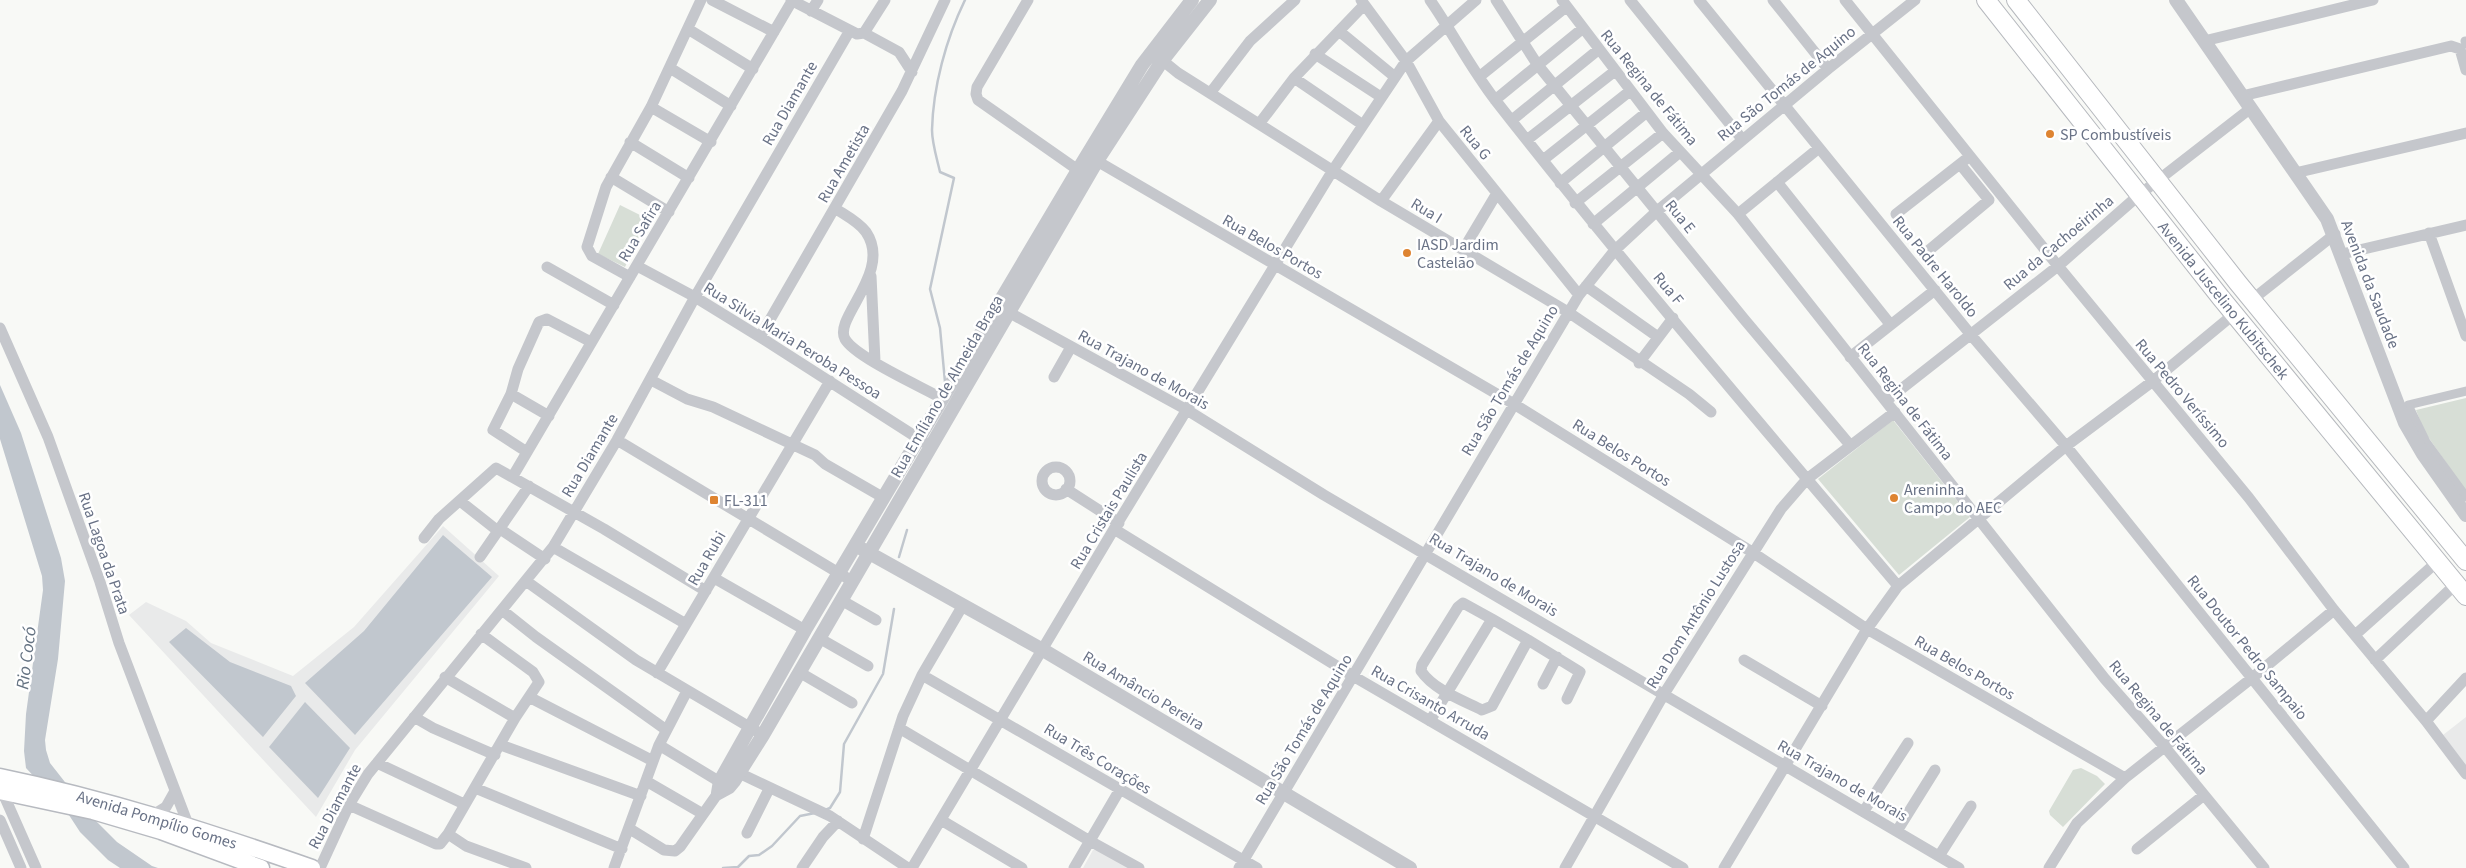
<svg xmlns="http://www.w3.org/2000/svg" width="2466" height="868" viewBox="0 0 2466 868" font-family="'Source Sans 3',sans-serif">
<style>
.built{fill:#e9eaea}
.green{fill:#d7ded6}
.water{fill:#c1c7ce}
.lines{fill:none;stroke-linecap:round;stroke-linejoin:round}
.stream{stroke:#c1c7ce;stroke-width:2.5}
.secondary-casing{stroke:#b7bac0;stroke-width:19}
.primary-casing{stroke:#b6b9be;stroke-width:20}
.pedestrian{stroke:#c5c7cc;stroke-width:9}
.minor{stroke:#c5c7cc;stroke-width:11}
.tertiary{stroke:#c5c7cc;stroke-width:14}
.secondary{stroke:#fff;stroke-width:16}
.primary{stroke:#fff;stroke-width:18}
.poi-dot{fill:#de8431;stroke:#fff;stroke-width:2}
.labels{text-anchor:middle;stroke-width:5;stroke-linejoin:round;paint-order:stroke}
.street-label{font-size:16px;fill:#697286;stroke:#fff}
.poi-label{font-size:16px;fill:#697286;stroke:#fff;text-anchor:start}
.water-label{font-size:18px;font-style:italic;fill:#657382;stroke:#fff}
</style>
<rect width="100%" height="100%" fill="#f8f9f6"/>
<path class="built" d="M443,526L499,576L355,750L316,817L129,615L146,602L186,621L211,643L293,676L354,627Z
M2466,717V765L2443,735Z
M1098,849L1131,868H1083L1093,850Z"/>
<path class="green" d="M620,205L648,219L625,267L598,254Z
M2466,398V491L2424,431L2416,410Z
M1893,420L1970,517L1899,575L1818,479Z
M2081,768L2097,776L2105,784L2063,827L2050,815L2049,811L2073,770Z"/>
<path class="water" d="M0,385L21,433L61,558L65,581L58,659L45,740L46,750L50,763L94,819L117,842L152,866L158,868H120L108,860L80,832L67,812L26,768L24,751L26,714L43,590L42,576L0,439Z
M443,535L492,577L355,735L305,683L364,631Z
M186,628L230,662L291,686L296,696L263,737L169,642Z
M305,702L350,748L318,798L269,747Z"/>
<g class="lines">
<path class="stream" d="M945,382L940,328L930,289L954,178L940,172C937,159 932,143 932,130C933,87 946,39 965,0
M899,557L907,530
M825,810L830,808L840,792L844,744L883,674L894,609
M723,868L738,867L749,856L759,855L772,846L800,816L815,813"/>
<defs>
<path id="secondary" d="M0,777C107,799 209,832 312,868
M0,791L93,811L161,831L261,868"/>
<path id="primary" d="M1986,0L2221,298L2466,596
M2016,0L2238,283L2466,561"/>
</defs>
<use href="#secondary" class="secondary-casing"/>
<use href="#primary" class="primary-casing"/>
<path class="pedestrian" d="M2465,41L2466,44
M2466,391L2408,405L2426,442L2466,497"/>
<path class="minor" d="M712,0L774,32
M791,0L857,34L864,33L885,0
M1028,0L977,87L976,94L978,100L1078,170
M1361,0L1406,61L1439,121L1579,295
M1430,0C1453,33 1471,69 1496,101C1625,266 1762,426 1898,586
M1496,0L1537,64L1744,319L1850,445
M1562,0L1663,133L1738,214L2105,679L2164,746L2264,868
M1630,0L1742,139
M1699,0L1971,335L2066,446L2404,868
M1773,0L1828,69
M1845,0L2058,266L2249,498L2334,610L2426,721L2466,774
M811,11L818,0
M688,29L753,69
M1339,31L1395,77
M864,33L899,52L912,72
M2204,41L2373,0
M1315,54L1381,97
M1157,56L1178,73L1381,201L1568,312L1689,394L1711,412
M670,68L731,106
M1479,77L1566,7
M1294,78L1363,125
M1211,92L1250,41L1295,0
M2242,96L2451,46L2460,49L2466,70
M1495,100L1582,29
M651,107L711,142
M1512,120L1598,50
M1259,124L1294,78L1364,5
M1527,140L1615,71
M630,142L689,178
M1543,160L1630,91
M1097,161L1514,404L1752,552L1867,629L2125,778
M2295,173L2466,133
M611,177L669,212
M1777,182L1890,324
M1560,183L1647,112
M1381,201L1439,121
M1575,203L1663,133
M836,209C845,215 859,222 866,232C893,272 833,318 845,339C855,357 922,387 943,399
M1738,214L1819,148
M1896,214L1965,160
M1593,224L1680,152
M2429,233L2466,336
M1463,250L1497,193
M1928,251L1989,200L1960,164
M2342,254L2466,225
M637,266L695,297L760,337L924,442
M547,267L614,305
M871,276L875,361
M630,277L592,256L587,247L606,187L651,107L701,0
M1586,286L1658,337
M2253,299L2335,234
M1010,313L1187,410L1324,495L1959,868
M0,328L48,437L100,582L119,643L189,827
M760,337L902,91L945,0
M1850,357L1935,290
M1639,363L1673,318
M1054,377L1071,347
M651,380L687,399L713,407L815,455L825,464L884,498
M511,394L549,416
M1886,401L2058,266L2139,195L2251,108
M617,440L852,581
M527,452L493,430L511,394L518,369L539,322L547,319L591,342
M1042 481a14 14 0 1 1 28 0a14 14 0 1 1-28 0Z
M513,476L792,1
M1066,489L1119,523
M460,501L498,531
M500,529L545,559
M1114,529L1353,676L1683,868
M424,538L439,519L496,468L604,529L706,591
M553,547L686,624
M480,557L529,486
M714,578L805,630
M526,581L636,660L763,735
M841,600L876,620
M502,610L536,637L665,729
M2355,635L2438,561
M819,638L868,666
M1528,640L1580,672L1567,699
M1744,660L1822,706
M2375,660L2457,583
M799,672L852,703
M657,673L830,381
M922,675L1257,868
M445,677L515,718
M1543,684L1557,657
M529,697L653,761
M414,717L433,728L495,755
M1430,721L1492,619L1528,640L1492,706L1482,710C1462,700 1434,690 1421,671L1422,665L1458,607L1463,603L1492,619
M2426,721L2466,678
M899,728L1090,841L1139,868
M501,745L641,796
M659,745L725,785
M377,763L464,804
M739,773L830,816L908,868
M646,781L703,814
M475,788L622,849
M2,791L36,868
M349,805L436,844H440L448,834L515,718L539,682L533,672L481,634
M1864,811L1908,743
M153,815L166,807L175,791
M0,820L21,868
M941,820L1022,868
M630,829L664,850L675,851L680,847L718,793
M1897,831L1935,770
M747,833L769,789
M448,834L466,846L526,868
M863,839L903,716L922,675L963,605
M2137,849L2204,795
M1939,856L1971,806
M320,868L349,805L368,774L553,547L617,440L695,297L849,32
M614,868L659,745L687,691
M802,868L823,837L838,821
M912,868L1114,529L1333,170L1406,61L1476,0
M1074,868L1119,791
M1239,868L1579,295L1615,250L1656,212L1828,69L1915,0
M1565,868L1664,694L1781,509L1807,479L1895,412
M1724,868L1867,629L1898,586L2066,446L2153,381L2234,314
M2049,868L2077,823L2125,778L2252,678L2334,610"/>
<path class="tertiary" d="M2176,0L2327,219L2405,423L2423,454L2466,515
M862,549L1043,650L1410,868
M718,793L729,787L734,781L763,735L1097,161L1162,61L1210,0
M718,793L720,781L805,630L1078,170L1142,65L1192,0"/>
<use href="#secondary" class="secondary"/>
<use href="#primary" class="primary"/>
</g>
<g class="poi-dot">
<circle cx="2050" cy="134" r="5"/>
<circle cx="1407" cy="253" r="5"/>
<circle cx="1894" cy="498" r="5"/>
<rect x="709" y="495" width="10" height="10" rx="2.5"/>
</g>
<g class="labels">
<g class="street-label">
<text transform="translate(1786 83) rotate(-39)" y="6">Rua São Tomás de Aquino</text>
<text transform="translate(1650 87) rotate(51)" y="6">Rua Regina de Fátima</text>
<text transform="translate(789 103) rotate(-60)" y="6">Rua Diamante</text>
<text transform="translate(1476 142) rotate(51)" y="6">Rua G</text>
<text transform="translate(843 163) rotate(-60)" y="6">Rua Ametista</text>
<text transform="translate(1427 210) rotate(31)" y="6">Rua I</text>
<text transform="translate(1681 216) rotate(51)" y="6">Rua E</text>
<text transform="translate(639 231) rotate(-59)" y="6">Rua Safira</text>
<text transform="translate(2058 242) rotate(-40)" y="6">Rua da Cachoeirinha</text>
<text transform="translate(1273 246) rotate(30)" y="6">Rua Belos Portos</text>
<text transform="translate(1936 266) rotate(51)" y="6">Rua Padre Haroldo</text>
<text transform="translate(2371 284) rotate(69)" y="6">Avenida da Saudade</text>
<text transform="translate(1669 288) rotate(50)" y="6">Rua F</text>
<text transform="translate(2224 300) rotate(51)" y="6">Avenida Juscelino Kubitschek</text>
<text transform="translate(793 340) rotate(32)" y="6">Rua Silvia Maria Peroba Pessoa</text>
<text transform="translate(1144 369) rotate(29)" y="6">Rua Trajano de Morais</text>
<text transform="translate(1509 380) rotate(-59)" y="6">Rua São Tomás de Aquino</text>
<text transform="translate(946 386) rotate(-60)" y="6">Rua Emíliano de Almeida Braga</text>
<text transform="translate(2183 393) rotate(50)" y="6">Rua Pedro Veríssimo</text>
<text transform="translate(1906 401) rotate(52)" y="6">Rua Regina de Fátima</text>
<text transform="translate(1622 452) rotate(32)" y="6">Rua Belos Portos</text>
<text transform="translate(589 455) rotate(-59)" y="6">Rua Diamante</text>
<text transform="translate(1108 510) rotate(-59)" y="6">Rua Cristais Paulista</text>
<text transform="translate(105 553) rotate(71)" y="6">Rua Lagoa da Prata</text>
<text transform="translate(706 558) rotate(-60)" y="6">Rua Rubi</text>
<text transform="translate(1494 574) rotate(31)" y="6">Rua Trajano de Morais</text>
<text transform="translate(1695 614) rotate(-58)" y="6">Rua Dom Antônio Lustosa</text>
<text transform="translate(2248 647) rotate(51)" y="6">Rua Doutor Pedro Sampaio</text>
<text transform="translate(1965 667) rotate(30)" y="6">Rua Belos Portos</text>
<text transform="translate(1144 690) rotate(31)" y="6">Rua Amâncio Pereira</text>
<text transform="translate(1431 702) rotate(30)" y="6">Rua Crisanto Arruda</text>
<text transform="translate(2159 717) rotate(50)" y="6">Rua Regina de Fátima</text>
<text transform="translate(1303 729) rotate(-59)" y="6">Rua São Tomás de Aquino</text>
<text transform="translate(1098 758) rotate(31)" y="6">Rua Três Corações</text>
<text transform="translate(1843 780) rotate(30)" y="6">Rua Trajano de Morais</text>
<text transform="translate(334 806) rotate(-62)" y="6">Rua Diamante</text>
<text transform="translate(157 819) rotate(17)" y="6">Avenida Pompílio Gomes</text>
</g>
<g class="poi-label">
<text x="2060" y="140">SP Combustíveis</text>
<text x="1417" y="250">IASD Jardim<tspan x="1417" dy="18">Castelão</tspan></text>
<text x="1904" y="495">Areninha<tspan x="1904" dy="18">Campo do AEC</tspan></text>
<text x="724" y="506">FL-311</text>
</g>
<g class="water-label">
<text transform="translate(26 658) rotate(-83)" y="6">Rio Cocó</text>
</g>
</g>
</svg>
